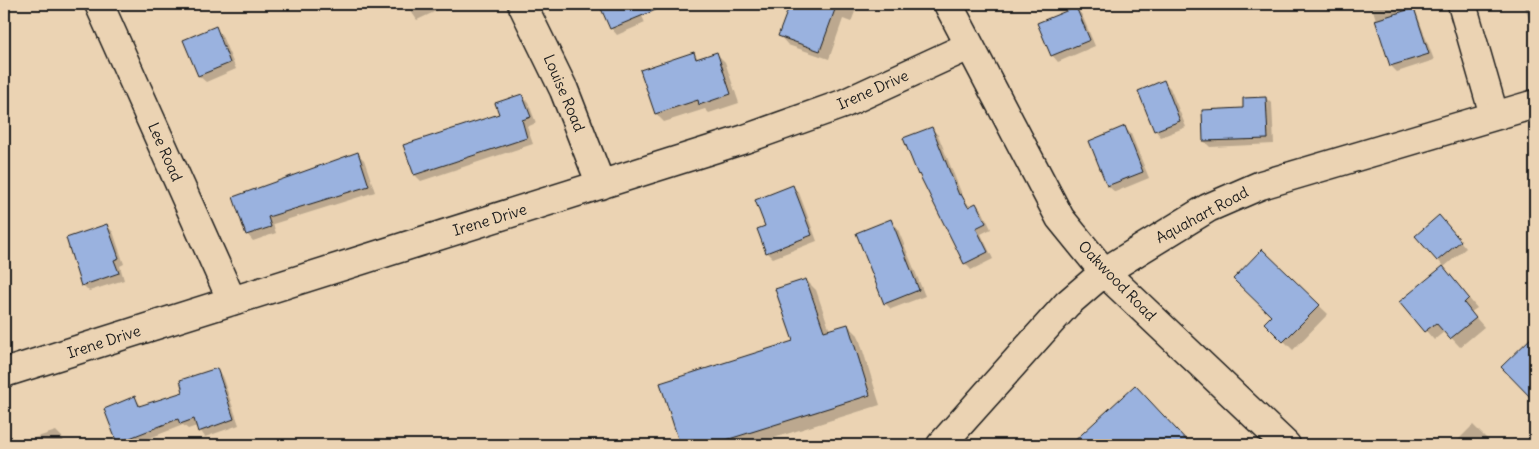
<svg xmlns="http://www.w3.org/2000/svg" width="1539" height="449" viewBox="0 0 1539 449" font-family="Delius,sans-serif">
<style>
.shadow{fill:#0003}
.building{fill:#9ab2df;stroke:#1c1c1c}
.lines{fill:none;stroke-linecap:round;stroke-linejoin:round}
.street-casing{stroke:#1c1c1c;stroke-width:31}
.secondary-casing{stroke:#1c1c1c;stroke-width:31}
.street{stroke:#ebd3b3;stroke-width:28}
.secondary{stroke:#ebd3b3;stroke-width:28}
.labels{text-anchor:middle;stroke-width:4;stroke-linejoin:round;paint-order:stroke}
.street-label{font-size:15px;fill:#1c1c1c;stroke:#ebd3b3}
</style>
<rect width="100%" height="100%" fill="#ebd3b3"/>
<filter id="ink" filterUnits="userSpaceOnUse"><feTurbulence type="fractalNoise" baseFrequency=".02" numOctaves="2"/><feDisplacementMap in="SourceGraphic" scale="10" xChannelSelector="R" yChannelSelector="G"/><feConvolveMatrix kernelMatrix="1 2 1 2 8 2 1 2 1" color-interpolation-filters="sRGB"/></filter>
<g filter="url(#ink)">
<path class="shadow" d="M406,4H443L445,7L417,20Z
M601,4H637L645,23L617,35L611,28Z
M791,4H858L851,22L843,19L829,59L788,45L780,36Z
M1371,4H1413L1434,60L1397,72L1391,66Z
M1524,4H1535V32L1532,28Z
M1076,8L1082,15L1095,46L1058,62L1052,55Z
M215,28L221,34L236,69L206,82L199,76L185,40Z
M693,53L699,59L716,53L725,62L739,103L709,113L705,109L664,122L656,114Z
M1164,82L1170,88L1186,127L1161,137L1155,130Z
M522,96L528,102L536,123L527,127L533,144L421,181L415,175L405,146L500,115Z
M1266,98L1272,104L1274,144L1210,147L1204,141L1244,109Z
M1125,128L1131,134L1149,178L1115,192L1108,186L1091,142Z
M932,129L938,135L963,197L970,207L976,204L982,210L991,229L981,234L993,259L971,270L965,263L923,178L919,174Z
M358,154L364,160L375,192L273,224L276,233L253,241L247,234L234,198Z
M793,187L799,193L817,241L773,258L767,252V226Z
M891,221L897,227L925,296L891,309L885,303Z
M1445,223L1466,248L1444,267L1417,236Z
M107,226L113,232L124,264L120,266L124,280L89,291L83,285Z
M1262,251L1328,314L1293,350L1266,323L1273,317Z
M1451,277L1477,308L1471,312L1484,327L1460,347L1445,331L1434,340L1401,302Z
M806,280L816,290L830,331L848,325L858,335L880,405L751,445H681L662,384L794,342Z
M1535,336V400L1503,367Z
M216,369L222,376L239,425L205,437L197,426L188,429L183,425L132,445H121L118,442L135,398L142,407L185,393Z
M1134,387L1190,445H1072Z
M1473,425L1493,445H1453Z
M56,431L62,437L65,445H19V443Z"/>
<path class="building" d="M599,4H670L610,29Z
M790,4H837L820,51L778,36Z
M1076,7L1090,40L1051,56L1037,23Z
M1414,8L1429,54L1390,66L1375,20Z
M216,26L230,63L198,76L183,40Z
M694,52L696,59L717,52L731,94L699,105L698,100L655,114L640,70Z
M1164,80L1180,121L1154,131L1138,91Z
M522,94L531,117L522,120L527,138L414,175L403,145L499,114L495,103Z
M1266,97L1268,139L1203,141L1202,110L1243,108V98Z
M1125,126L1143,172L1107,186L1089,141Z
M932,127L959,195L961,194L968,207L976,203L986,223L976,228L988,252L964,264L919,174L918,175L903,138Z
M358,152L369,186L268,217L271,227L246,235L233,197Z
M793,185L812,235L766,253L757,229L765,226L755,200Z
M1439,215L1461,241L1437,261L1415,236Z
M891,219L919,290L884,304L856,233Z
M107,224L119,258L114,260L119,273L81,286L66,238Z
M1262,249L1320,305L1283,342L1264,323L1271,316L1233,279Z
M1443,266L1469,298L1464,303L1476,318L1450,339L1436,323L1424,332L1399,302Z
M806,279L824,331L848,324L870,395L710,445H680L660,383L793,341L775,289Z
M1535,334V402L1501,367Z
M217,368L234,419L198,432L194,419L180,424L178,419L117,443L104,409L135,396L139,406L183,392L180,380Z
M1135,385L1191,445H1070Z"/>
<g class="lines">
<defs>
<path id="street" d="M99,4L232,301
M522,4L564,90L601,185
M1462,4L1494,115
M4,373L745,139L843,104L969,46"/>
<path id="secondary" d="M948,4L1060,218L1104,272L1286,445
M941,445L1067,304L1104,272L1208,208L1261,185L1535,104"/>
</defs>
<use href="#street" class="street-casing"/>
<use href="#secondary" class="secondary-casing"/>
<use href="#street" class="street"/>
<use href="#secondary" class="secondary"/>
</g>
</g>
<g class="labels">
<g class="street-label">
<text transform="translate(873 90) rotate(-24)" y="5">Irene Drive</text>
<text transform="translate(564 93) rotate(67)" y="5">Louise Road</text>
<text transform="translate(165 152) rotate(66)" y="5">Lee Road</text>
<text transform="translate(1202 215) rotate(-28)" y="5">Aquahart Road</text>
<text transform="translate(490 220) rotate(-17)" y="5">Irene Drive</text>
<text transform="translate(1117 281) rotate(46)" y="5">Oakwood Road</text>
<text transform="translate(104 342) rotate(-18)" y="5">Irene Drive</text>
</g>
</g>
<rect width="1539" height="449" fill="none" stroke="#ebd3b3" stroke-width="20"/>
<rect x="10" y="10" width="1519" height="429" fill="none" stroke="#1c1c1c" stroke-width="2" filter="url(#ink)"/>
</svg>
